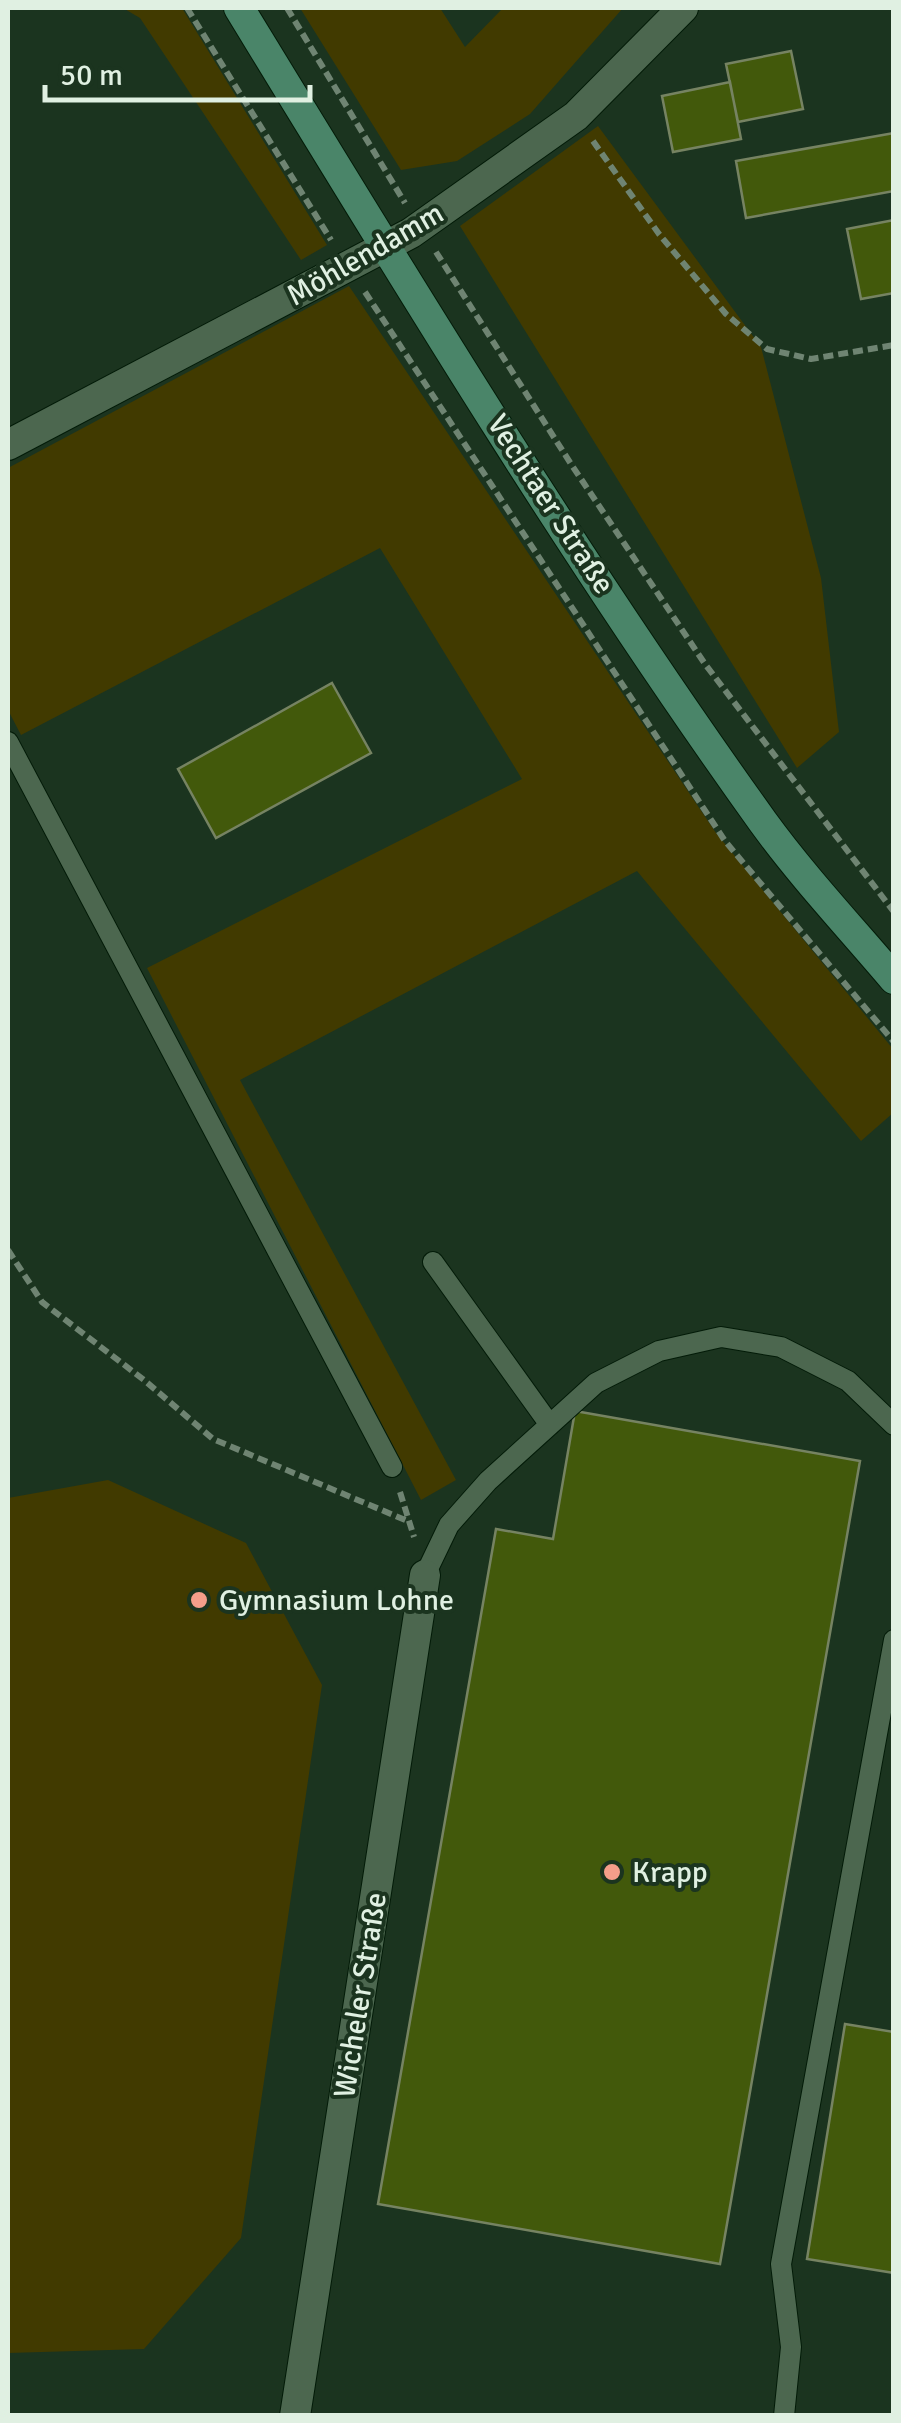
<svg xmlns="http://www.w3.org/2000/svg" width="901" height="2423" viewBox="0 0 901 2423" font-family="Signika,sans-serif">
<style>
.green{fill:#413a00}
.building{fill:#42590b;stroke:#768362;stroke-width:2.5}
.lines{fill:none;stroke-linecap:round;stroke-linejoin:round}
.lane-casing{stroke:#031b08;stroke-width:22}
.street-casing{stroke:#031b08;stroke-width:32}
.secondary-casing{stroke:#031b08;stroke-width:32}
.path{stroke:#6f8472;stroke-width:6;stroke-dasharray:10 5;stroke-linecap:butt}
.lane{stroke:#4c674f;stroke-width:20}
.street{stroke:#4c674f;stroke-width:30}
.secondary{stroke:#4a8569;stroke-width:30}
.poi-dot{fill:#f49e8a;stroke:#1b341f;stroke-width:4}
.labels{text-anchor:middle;stroke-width:8;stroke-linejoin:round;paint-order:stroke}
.street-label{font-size:30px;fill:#e0f0e2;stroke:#1b341f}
.poi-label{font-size:30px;fill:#e0f0e2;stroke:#1b341f;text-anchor:start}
</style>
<rect width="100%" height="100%" fill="#1b341f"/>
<path class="green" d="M123,8H182L327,245L301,260L140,18Z
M300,8H440L465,47L503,8H623L530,114L457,161L401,170Z
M598,126L761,347L821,578L839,732L797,768L460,226Z
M349,286L716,833L893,1049V1113L861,1141L637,871L240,1080L456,1480L421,1500L147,968L522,779L380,548L21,735L8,710V468Z
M108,1480L246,1543L322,1685L241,2238L144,2349L8,2353V1498Z"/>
<path class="building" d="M791,51L803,109L738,122L726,64Z
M730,82L741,139L673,152L662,96Z
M894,133V191L746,218L736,161Z
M894,220V293L861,299L847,229Z
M332,683L371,753L216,838L178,769Z
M575,1411L860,1461L720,2264L378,2204L496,1529L553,1539Z
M845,2024L894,2032V2273L807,2259Z"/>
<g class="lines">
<defs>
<path id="lane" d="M8,742L392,1467
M433,1262L550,1425
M425,1575L449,1525L488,1481L596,1383L659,1351L721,1337L781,1347L848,1381L894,1425
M784,2416L791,2347L781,2264L894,1640"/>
<path id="street" d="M8,445L411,233L576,116L683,8
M295,2416L425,1575"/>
<path id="secondary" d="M239,8C407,283 575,560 763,822C803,877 850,927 894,979"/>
</defs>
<use href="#lane" class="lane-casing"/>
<use href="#street" class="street-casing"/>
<use href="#secondary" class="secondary-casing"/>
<path class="path" d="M187,8L331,240
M287,8L405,203
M593,141L659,234L726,314L767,349L811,359L894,345
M436,252L571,464L705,664L894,912
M365,292L725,841L894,1042
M8,1250L42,1302L144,1380L213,1439L410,1522
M400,1492L414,1537"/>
<use href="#lane" class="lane"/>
<use href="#street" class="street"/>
<use href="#secondary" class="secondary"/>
</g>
<g class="poi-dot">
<circle cx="199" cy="1600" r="10"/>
<circle cx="612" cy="1872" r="10"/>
</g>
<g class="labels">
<g class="street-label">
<text transform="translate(365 254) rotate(-30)" y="10">Möhlendamm</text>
<text transform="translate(551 504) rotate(57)" y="10">Vechtaer Straße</text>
<text transform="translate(360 1995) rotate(-81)" y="10">Wicheler Straße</text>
</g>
<g class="poi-label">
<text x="219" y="1610">Gymnasium Lohne</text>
<text x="632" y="1882">Krapp</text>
</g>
</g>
<rect width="901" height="2423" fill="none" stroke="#e0f0e2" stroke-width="20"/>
<path d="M45 85v15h265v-15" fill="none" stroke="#e0f0e2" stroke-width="5"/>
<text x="60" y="85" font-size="30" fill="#e0f0e2" stroke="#1b341f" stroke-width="8" paint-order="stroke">50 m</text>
</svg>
